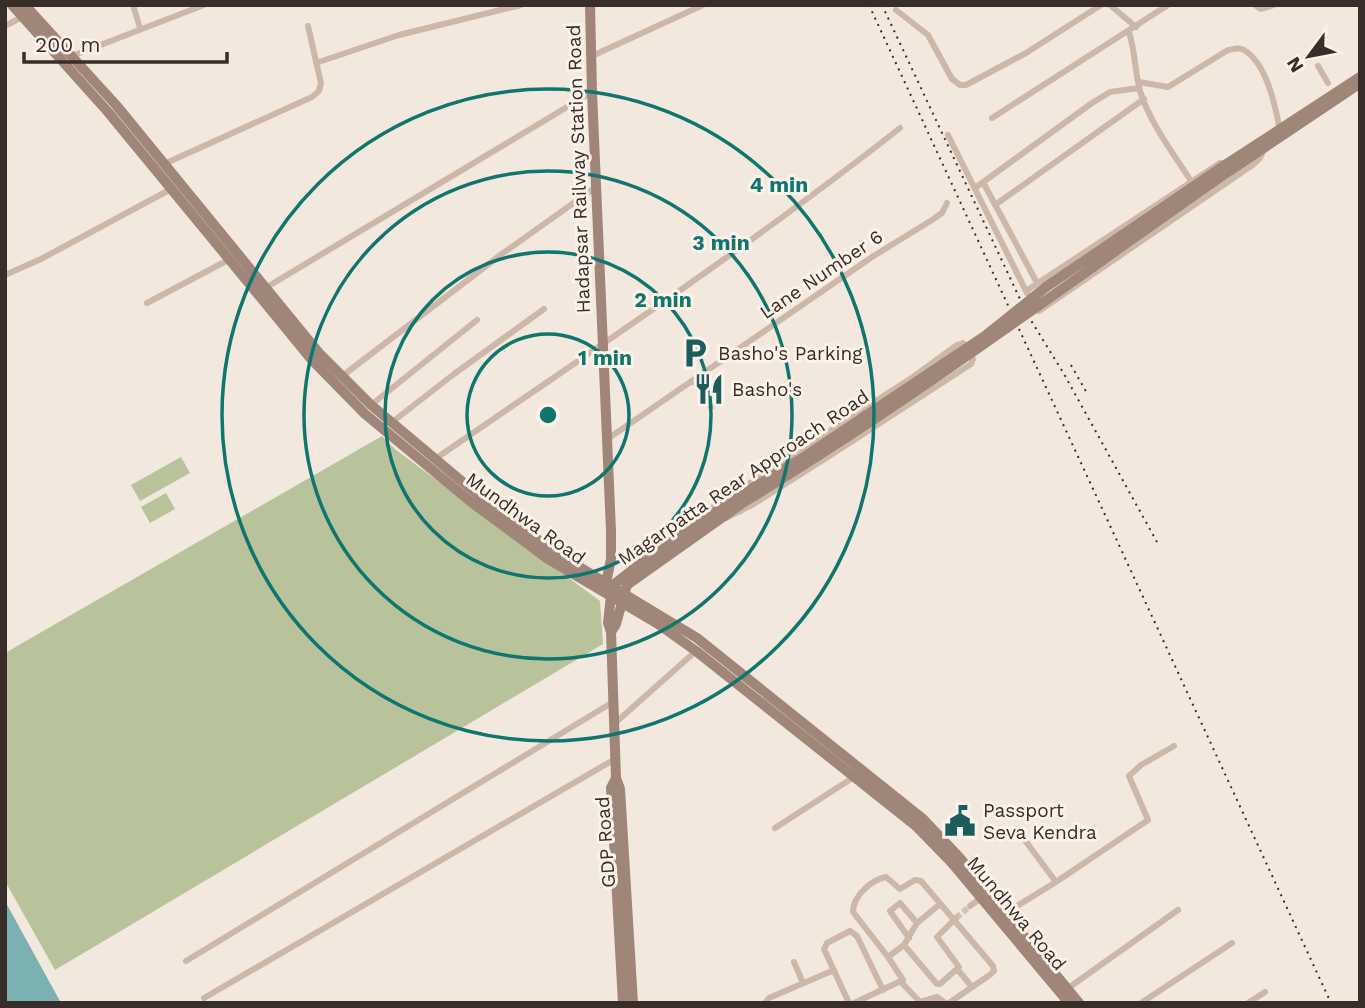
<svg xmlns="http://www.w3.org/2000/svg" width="1365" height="1008" viewBox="0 0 1365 1008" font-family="'Work Sans',sans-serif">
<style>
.green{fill:#b8c39c}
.water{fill:#7bb2b1}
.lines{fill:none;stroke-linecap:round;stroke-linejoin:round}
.street-tunnel{stroke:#cec3b9;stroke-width:6;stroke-dasharray:6 3;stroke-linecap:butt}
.street{stroke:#ccb7a8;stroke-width:6}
.secondary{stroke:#a08579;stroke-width:10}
.rail{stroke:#392d29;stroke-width:2;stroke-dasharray:2 5;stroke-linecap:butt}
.secondary-bridge{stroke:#a08579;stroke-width:10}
.ring{fill:none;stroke:#0f766e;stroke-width:3.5}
.labels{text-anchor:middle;stroke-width:6;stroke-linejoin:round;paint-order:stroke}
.street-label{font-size:19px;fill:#392d29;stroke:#fbf2ea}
.poi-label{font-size:19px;fill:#392d29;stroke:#fbf2ea;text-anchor:start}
.centre{fill:#0f766e;stroke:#fbf2ea;stroke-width:3.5}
.ring-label{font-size:21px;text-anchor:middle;font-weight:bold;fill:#0f766e;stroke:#fbf2ea;stroke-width:6;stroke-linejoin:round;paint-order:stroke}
</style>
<rect width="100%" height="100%" fill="#f3e8dd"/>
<path class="green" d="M382,436L396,450L600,601L603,644L55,970L5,881V653Z
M181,457L190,473L140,501L131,485Z
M166,493L175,509L150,523L141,507Z"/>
<path class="water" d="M5,901L61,1003H5Z"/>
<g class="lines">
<path class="street-tunnel" d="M956,918L970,906"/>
<path class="street" d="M133,5L140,28
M1110,5L1136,27
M1255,5L1261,9L1274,5
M896,10L928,35L952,79L960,85H966L1026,53L1101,5
M5,26L24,16
M1129,32C1135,51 1135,72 1140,91C1150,123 1173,153 1191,181
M72,56L204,5
M592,56L703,5
M316,63L399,35L521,5
M1318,66L1328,83
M1139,82L1168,87L1228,50C1234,49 1239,47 1244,50C1267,64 1275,105 1280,130
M992,118L1168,5
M948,135L1026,291L1039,311L1254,164L1260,158L1264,149
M164,164L312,97L319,91L321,83L308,26
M983,182L1037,283
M975,188L1092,103L1110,92L1139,88
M995,205L1144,99
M5,275L41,259L173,188
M267,287L592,92
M1026,291L1220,163
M147,303L230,259
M341,377L499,256L596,187
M694,381L711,407
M371,405L477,320
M391,423L454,374L544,309
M606,440L872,257L932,220L942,213L947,203
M435,459C592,351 750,246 900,128
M703,516L710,509L913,377L957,345L963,343L965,345L973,359L971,364L834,453L752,505L726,518
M614,724L696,651
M775,828L854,777
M1021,835L1056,882
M970,906L981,898
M1004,914L1056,882L1148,820L1129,776L1141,765L1174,746
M909,938L890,911L900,903L917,923
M904,945L937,984H940L959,967L937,937L956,918
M888,957L904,945L917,923L939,905
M186,961L613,702
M794,962L803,983
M958,970L972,987
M901,982L920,1002L937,997L945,1003
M1067,989L1178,910
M204,998L615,759
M765,1003L769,998L834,970
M849,1003L824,949L827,943L850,931L857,936L883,990
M854,1003L903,980L888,957L853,912C853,896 871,880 886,877L900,889L915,880L921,881L993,966L994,971L991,974L949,1003
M1141,1003L1232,943
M1248,1003L1265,992"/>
<path class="secondary" d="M12,5L108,112L312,360L365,414L471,502L548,559L658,624L696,651L916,826L952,863L1069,1003
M25,5L116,105L319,353L371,405L477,494L553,551L697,638L923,819L959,857L1079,1003
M590,5L592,92L611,531V559L606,583
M1225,165L1360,77
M1231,170L1356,86
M611,632L616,624L627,585L744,502
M616,778L611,788L623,1003
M633,1003L620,789L616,778L611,632L608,623L612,586L649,557L739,496"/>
<path class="rail" d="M869,5L1331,1003
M882,5L1027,314L1064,374L1157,542
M1071,365L1088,395"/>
<path class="secondary-bridge" d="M739,496L804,457L985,336L1046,287L1225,165
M744,502C913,400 1069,282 1231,170"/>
</g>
<g class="ring">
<circle cx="548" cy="415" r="81"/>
<circle cx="548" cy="415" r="163"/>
<circle cx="548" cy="415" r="244"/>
<circle cx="548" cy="415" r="326"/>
</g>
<defs>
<symbol id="parking-bare" viewBox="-9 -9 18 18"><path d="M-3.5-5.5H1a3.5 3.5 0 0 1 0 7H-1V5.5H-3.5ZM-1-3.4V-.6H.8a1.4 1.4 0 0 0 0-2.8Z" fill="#1c5c5c" stroke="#fbf2ea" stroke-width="2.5" paint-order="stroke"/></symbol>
<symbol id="restaurant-bare" viewBox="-9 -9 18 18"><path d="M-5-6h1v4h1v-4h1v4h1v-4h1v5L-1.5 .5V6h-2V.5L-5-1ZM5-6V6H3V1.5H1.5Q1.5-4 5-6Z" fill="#1c5c5c" stroke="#fbf2ea" stroke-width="2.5" paint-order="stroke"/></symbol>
<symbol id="civic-bare" viewBox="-9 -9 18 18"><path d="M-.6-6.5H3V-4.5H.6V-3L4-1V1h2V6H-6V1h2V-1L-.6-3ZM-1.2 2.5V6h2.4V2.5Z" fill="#1c5c5c" stroke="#fbf2ea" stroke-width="2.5" paint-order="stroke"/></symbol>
</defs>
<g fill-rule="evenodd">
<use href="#parking-bare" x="673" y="331" width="44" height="44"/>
<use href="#restaurant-bare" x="687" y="367" width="44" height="44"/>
<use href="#civic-bare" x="938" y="799" width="44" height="44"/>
</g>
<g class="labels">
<g class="street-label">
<text transform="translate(578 169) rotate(-92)" y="7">Hadapsar Railway Station Road</text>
<text transform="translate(821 274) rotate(-34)" y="7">Lane Number 6</text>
<text transform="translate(743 477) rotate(-34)" y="7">Magarpatta Rear Approach Road</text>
<text transform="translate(526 518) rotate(36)" y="7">Mundhwa Road</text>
<text transform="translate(605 842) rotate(-94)" y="7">GDP Road</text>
<text transform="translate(1017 913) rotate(50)" y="7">Mundhwa Road</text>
</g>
<g class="poi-label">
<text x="718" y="360">Basho's Parking</text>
<text x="732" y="396">Basho's</text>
<text x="983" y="817">Passport<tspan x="983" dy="22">Seva Kendra</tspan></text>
</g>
</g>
<circle cx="548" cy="415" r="10" class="centre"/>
<g class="ring-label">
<text x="779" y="192">4 min</text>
<text x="721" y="250">3 min</text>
<text x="663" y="307">2 min</text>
<text x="605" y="365">1 min</text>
</g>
<rect width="1365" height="1008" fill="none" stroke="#392d29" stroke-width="14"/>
<g transform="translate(1309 56) rotate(238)" stroke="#fbf2ea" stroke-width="5" paint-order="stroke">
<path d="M0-5L12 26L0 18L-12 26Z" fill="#392d29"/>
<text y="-10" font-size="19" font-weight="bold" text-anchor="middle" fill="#392d29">N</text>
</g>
<path d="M24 52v10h203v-10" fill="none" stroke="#392d29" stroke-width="3.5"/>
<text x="35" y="52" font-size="21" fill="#392d29" stroke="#fbf2ea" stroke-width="5" paint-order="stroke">200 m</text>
</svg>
